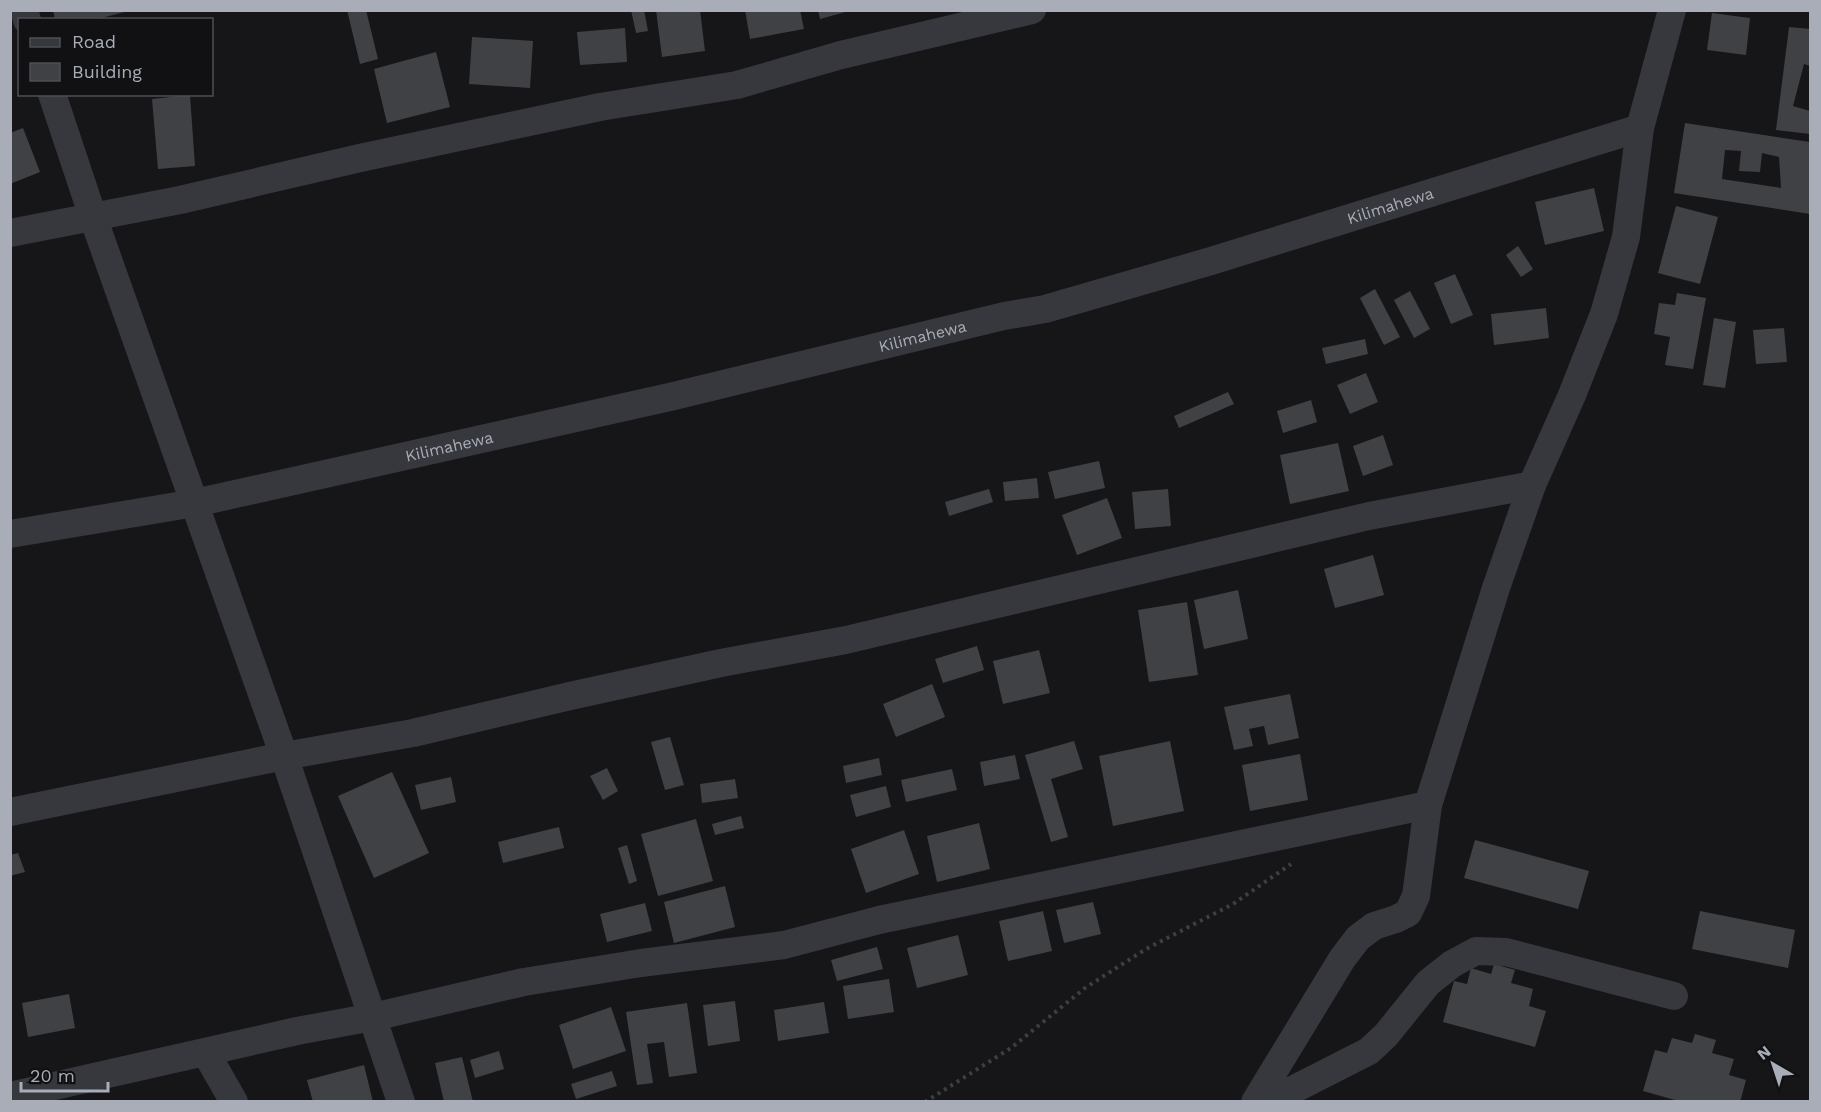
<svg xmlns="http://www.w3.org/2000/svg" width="1821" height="1112" viewBox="0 0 1821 1112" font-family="'Work Sans',sans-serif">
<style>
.building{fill:#404145;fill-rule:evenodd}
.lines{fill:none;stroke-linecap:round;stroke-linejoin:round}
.path{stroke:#3d3f44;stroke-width:4;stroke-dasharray:3 4.5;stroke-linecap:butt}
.minor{stroke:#37383d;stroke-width:28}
.labels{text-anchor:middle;stroke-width:4.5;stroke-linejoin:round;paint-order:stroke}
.street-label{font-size:16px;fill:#a8adb8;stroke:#111113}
</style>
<rect width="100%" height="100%" fill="#161618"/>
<path class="building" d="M53,10H128V11L94,20H55Z
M347,10H366L378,59L360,64Z
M631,10H644L648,31L636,33Z
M656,10H700L705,51L662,57Z
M745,10H800L804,29L750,39Z
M818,10H849V11L820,19Z
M1712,13L1750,18L1746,55L1707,50Z
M1789,27L1810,29V66L1804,64L1793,106L1810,111V134L1776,130Z
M625,28L627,62L580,65L577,32Z
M472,37L533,41L530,88L469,84Z
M436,52L450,107L387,123L374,69Z
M190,95L195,166L158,169L152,99Z
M1685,123L1810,142V214L1674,193ZM1725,150L1741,151L1739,171L1760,172L1762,153L1779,157L1781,188L1722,179Z
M23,128L40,172L10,184V133Z
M1594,188L1604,231L1545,245L1535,202Z
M1676,206L1718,217L1700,284L1658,273Z
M1518,246L1533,269L1521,277L1506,255Z
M1455,274L1473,315L1451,324L1434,283Z
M1375,289L1400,337L1384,345L1360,298Z
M1410,291L1430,329L1414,338L1394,300Z
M1677,293L1706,298L1693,369L1665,365L1670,337L1654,334L1659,303L1675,305Z
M1546,308L1549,338L1494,345L1491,314Z
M1714,318L1736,322L1725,388L1703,385Z
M1784,328L1787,362L1756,364L1753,330Z
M1365,339L1368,354L1326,364L1322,348Z
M1366,373L1378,402L1350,414L1337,385Z
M1228,392L1234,404L1179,428L1174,416Z
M1311,400L1317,422L1283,433L1277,411Z
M1383,435L1393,465L1363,476L1353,446Z
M1338,443L1349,491L1290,504L1280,455Z
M1099,461L1105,488L1055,499L1048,472Z
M1037,478L1039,498L1005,501L1003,482Z
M989,489L993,502L949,516L945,502Z
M1168,489L1171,526L1135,529L1132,492Z
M1107,498L1122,538L1077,555L1062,515Z
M1373,555L1384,595L1335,608L1324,569Z
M1238,590L1248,639L1204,649L1194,600Z
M1187,602L1198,675L1149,682L1138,610Z
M977,646L984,670L943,683L935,659Z
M1039,650L1050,693L1003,704L993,661Z
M932,684L945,717L896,737L883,704Z
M1290,694L1299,738L1268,745L1264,726L1249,729L1253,746L1234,750L1224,707Z
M670,737L684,785L665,790L651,742Z
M1074,741L1083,769L1051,779L1068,837L1051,842L1025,755Z
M1170,741L1184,811L1113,826L1099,756Z
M1300,754L1308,800L1250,811L1242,765Z
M1015,755L1020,779L984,786L980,762Z
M879,758L882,775L846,783L843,766Z
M607,768L618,791L603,800L590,776Z
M952,769L957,790L906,802L901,780Z
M392,772L429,853L374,878L338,796Z
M451,777L456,802L421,810L415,785Z
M735,779L738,798L702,803L700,784Z
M886,786L891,807L856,817L850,795Z
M741,816L744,828L715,835L712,824Z
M696,819L713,881L658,896L641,834Z
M979,823L990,869L937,882L927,836Z
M559,827L564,848L503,863L498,842Z
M904,830L919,874L866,893L851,849Z
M1475,840L1589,871L1578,909L1464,878Z
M627,845L637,881L629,884L618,848Z
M18,853L25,872L10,876V855Z
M725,886L735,927L674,943L664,902Z
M1093,902L1101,934L1064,943L1056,910Z
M645,903L652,931L607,942L600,914Z
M1043,911L1052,951L1008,961L999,921Z
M1700,911L1795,930L1788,968L1692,949Z
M958,935L968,975L917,988L907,948Z
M877,947L883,969L837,981L831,960Z
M1494,964L1515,970L1511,983L1533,989L1529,1006L1546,1011L1535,1047L1443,1022L1454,981L1467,984L1471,968L1491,974Z
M889,979L894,1012L848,1019L843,986Z
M69,994L75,1028L28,1037L22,1003Z
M735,1001L740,1041L708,1046L703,1005Z
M824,1002L829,1033L778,1041L774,1010Z
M687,1003L697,1073L669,1077L664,1042L647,1044L653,1083L637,1085L626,1012Z
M611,1007L626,1051L573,1069L559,1025Z
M1695,1034L1716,1040L1712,1053L1734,1059L1729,1075L1746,1080L1740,1102H1682L1643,1091L1655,1050L1667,1053L1672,1038L1692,1043Z
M499,1051L504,1069L475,1078L470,1060Z
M462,1057L473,1102H444L435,1063Z
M364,1065L373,1102H313L307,1080Z
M612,1071L617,1086L576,1099L571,1084Z"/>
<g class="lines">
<path class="path" d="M925,1102L1011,1048L1085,988L1146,949L1233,904L1291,864"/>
<g class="minor">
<path d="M24,10L27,20"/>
<path d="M52,94L93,217L284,756L401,1102"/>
<path d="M10,233L180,200L360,158L600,107L737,85L841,55L1032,10"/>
<path id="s1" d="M10,534L195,503L674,396L1004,316L1045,309L1211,261L1640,128"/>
<path d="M10,812L284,756L413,733L570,696L721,663L846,640L1369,516L1532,485"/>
<path d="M206,1053L234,1102"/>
<path d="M10,1096L297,1031L373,1017L524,982L641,963L784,945L879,920L1428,805"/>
<path d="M1255,1102L1342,959L1358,938L1374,926L1396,919L1408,913L1416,896L1428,805L1496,588L1532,485L1572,395L1604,314L1626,237L1640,128L1672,10"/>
<path d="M1269,1102L1369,1051L1386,1035L1428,983L1452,964L1476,951L1506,952L1674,996"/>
</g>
</g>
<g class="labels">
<g class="street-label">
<text dy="6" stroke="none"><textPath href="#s1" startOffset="1420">Kilimahewa</textPath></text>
<text dy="6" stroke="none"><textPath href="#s1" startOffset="934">Kilimahewa</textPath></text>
<text dy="6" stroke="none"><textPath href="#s1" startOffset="448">Kilimahewa</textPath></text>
</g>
</g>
<rect width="1821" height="1112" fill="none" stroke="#a8adb8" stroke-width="24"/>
<rect x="18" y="18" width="195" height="78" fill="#111113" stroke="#4d4f55" stroke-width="1.5"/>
<rect x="30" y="38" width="30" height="9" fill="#37383d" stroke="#4d4f55" stroke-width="1.5"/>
<text x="72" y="48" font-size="18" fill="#a8adb8">Road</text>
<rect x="30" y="63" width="30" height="18" fill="#404145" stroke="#4d4f55" stroke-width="1.5"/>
<text x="72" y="78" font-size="18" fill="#a8adb8">Building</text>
<g transform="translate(1773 1064) rotate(321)" stroke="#111113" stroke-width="4.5" paint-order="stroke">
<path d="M0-4.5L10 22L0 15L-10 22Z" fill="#a8adb8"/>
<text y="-9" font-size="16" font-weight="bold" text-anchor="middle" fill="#a8adb8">N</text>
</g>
<path d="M21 1082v9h87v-9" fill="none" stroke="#a8adb8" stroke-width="3"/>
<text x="30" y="1082" font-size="18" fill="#a8adb8" stroke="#111113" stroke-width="4.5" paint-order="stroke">20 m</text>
</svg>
